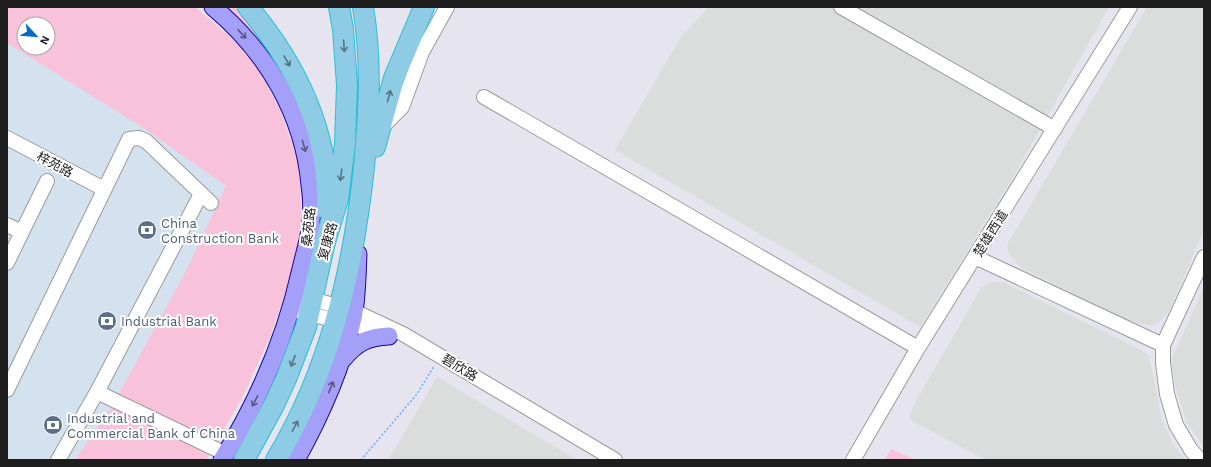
<svg xmlns="http://www.w3.org/2000/svg" width="1211" height="467" viewBox="0 0 1211 467" font-family="'Work Sans','Noto Sans SC',sans-serif">
<style>
.residential{fill:#dbdcdc}
.commercial{fill:#d4e1ef;fill-rule:evenodd}
.park{fill:#f8c3da;fill-rule:evenodd}
.lines{fill:none;stroke-linecap:round;stroke-linejoin:round}
.minor-casing{stroke:#9b9b9b;stroke-width:16}
.major-casing{stroke:#190495;stroke-width:19}
.highway-casing{stroke:#29bfd6;stroke-width:22}
.path{stroke:#6fa8f6;stroke-width:1.5;stroke-dasharray:2 2;stroke-linecap:butt}
.minor{stroke:#fff;stroke-width:14}
.major{stroke:#a4a0f9;stroke-width:17}
.highway{stroke:#8ecbe4;stroke-width:20}
.oneway{stroke:#5a5881}
.oneway2{stroke:#567481}
.labels{text-anchor:middle;stroke-width:4;stroke-linejoin:round;paint-order:stroke}
.street-label{font-size:13px;fill:#1e1e1e;stroke:#fff}
.service-label{font-size:13px;fill:#4e5e75;stroke:#fff;text-anchor:start}
</style>
<rect width="100%" height="100%" fill="#e6e5ef"/>
<path class="residential" d="M709,7H1109L1013,177L920,327L615,150L681,37Z
M1147,7H1204V230L1169,311L1160,321L1150,326L1119,317L1022,268L1010,256L1007,245Z
M990,282H1003L1141,350L1149,356L1162,420L1172,443L1186,460H986L912,421L909,417L912,408L981,288Z
M1204,287V447L1187,423L1176,388L1171,361Z
M437,377L577,460H388Z"/>
<path class="commercial" d="M7,7H195L234,40L259,70L281,112L302,221L270,337L242,398L206,460H7ZM24,24H48V48H24Z"/>
<path class="park" d="M7,7H195L234,40L259,70L281,112L299,163L302,221L291,276L270,337L242,398L206,460H75L112,406L184,275L226,186L142,127L7,43ZM24,24H48V48H24Z
M224,7H240L300,98Z
M891,449L917,460H884Z"/>
<g class="lines">
<defs>
<path id="minor" d="M841,7L1055,129
M484,97L918,348
M382,127L402,107L422,52L447,7
M7,138L104,189
M7,225L22,232L7,263
M22,232L47,181
M975,257L1163,345
M305,297L354,311L403,334L615,460
M291,309L368,329L387,336
M7,390L129,139L139,138L146,141L211,203
M97,392L226,454
M58,460L97,392L201,194
M853,460L918,348L1130,7
M1200,460L1191,450L1176,425L1167,394L1163,363V345L1204,257"/>
<path id="major" d="M213,7C267,52 304,115 310,185C312,198 312,217 310,230C308,243 304,256 301,269C286,337 259,400 222,460
M343,359C357,342 368,337 389,336
M296,460C321,415 342,368 353,318C357,298 357,275 358,254"/>
<path id="highway" d="M248,7C296,64 330,133 327,209
M375,147L394,78L424,7
M244,460L274,405L286,379L306,327L325,242L338,199L345,144L347,85L343,29L339,7
M276,460C330,370 353,271 364,167C369,113 372,60 363,7"/>
</defs>
<use href="#minor" class="minor-casing"/>
<use href="#major" class="major-casing"/>
<use href="#highway" class="highway-casing"/>
<path class="path" d="M361,460L417,394L434,366"/>
<use href="#minor" class="minor"/>
<use href="#major" class="major"/>
<use href="#highway" class="highway"/>
</g>
<defs><path id="oneway-shaft" d="M-6 0H5M1.5-3L5.5 0L1.5 3" fill="none" stroke-width="1.6" stroke-linecap="round" stroke-linejoin="round"/></defs>
<g class="oneway">
<use href="#oneway-shaft" transform="translate(242 34) rotate(47)"/>
<use href="#oneway-shaft" transform="translate(304 146) rotate(74)"/>
<use href="#oneway-shaft" transform="translate(331 387) rotate(-69)"/>
<use href="#oneway-shaft" transform="translate(255 401) rotate(117)"/>
</g>
<g class="oneway2">
<use href="#oneway-shaft" transform="translate(344 46) rotate(86)"/>
<use href="#oneway-shaft" transform="translate(287 61) rotate(59)"/>
<use href="#oneway-shaft" transform="translate(389 96) rotate(-75)"/>
<use href="#oneway-shaft" transform="translate(341 175) rotate(97)"/>
<use href="#oneway-shaft" transform="translate(293 361) rotate(111)"/>
<use href="#oneway-shaft" transform="translate(295 426) rotate(-62)"/>
</g>
<defs>
<symbol id="bank-disc" viewBox="-11 -11 22 22"><circle r="9.5" fill="#5c6f8a" stroke="#fff"/><path d="M-6-4H6V4H-6ZM0-2.3a2.3 2.3 0 1 0 0 4.6a2.3 2.3 0 1 0 0-4.6Z" fill="#fff"/></symbol>
</defs>
<g fill-rule="evenodd">
<use href="#bank-disc" x="136" y="219" width="22" height="22"/>
<use href="#bank-disc" x="96" y="310" width="22" height="22"/>
<use href="#bank-disc" x="42" y="414" width="22" height="22"/>
</g>
<g class="labels">
<g class="street-label">
<text transform="translate(55 164) rotate(28)" y="5">梓苑路</text>
<text transform="translate(308 227) rotate(-84)" y="5">桑苑路</text>
<text transform="translate(990 233) rotate(-58)" y="5">楚雄西道</text>
<text transform="translate(327 241) rotate(-74)" y="5">复康路</text>
<text transform="translate(460 367) rotate(31)" y="5">碧欣路</text>
</g>
<g class="service-label">
<text x="161" y="228">China<tspan x="161" dy="15">Construction Bank</tspan></text>
<text x="121" y="326">Industrial Bank</text>
<text x="67" y="423">Industrial and<tspan x="67" dy="15">Commercial Bank of China</tspan></text>
</g>
</g>
<rect width="1211" height="467" fill="none" stroke="#1e1e1e" stroke-width="16"/>
<g transform="translate(36 36) rotate(116)"><circle r="19" fill="#ffffff" stroke="#a5a5a5"/>
<path d="M0-3L7 15L0 10L-7 15Z" fill="#066bc7"/>
<text y="-6" font-size="11" font-weight="bold" text-anchor="middle" fill="#1e1e1e">N</text>
</g>
</svg>
